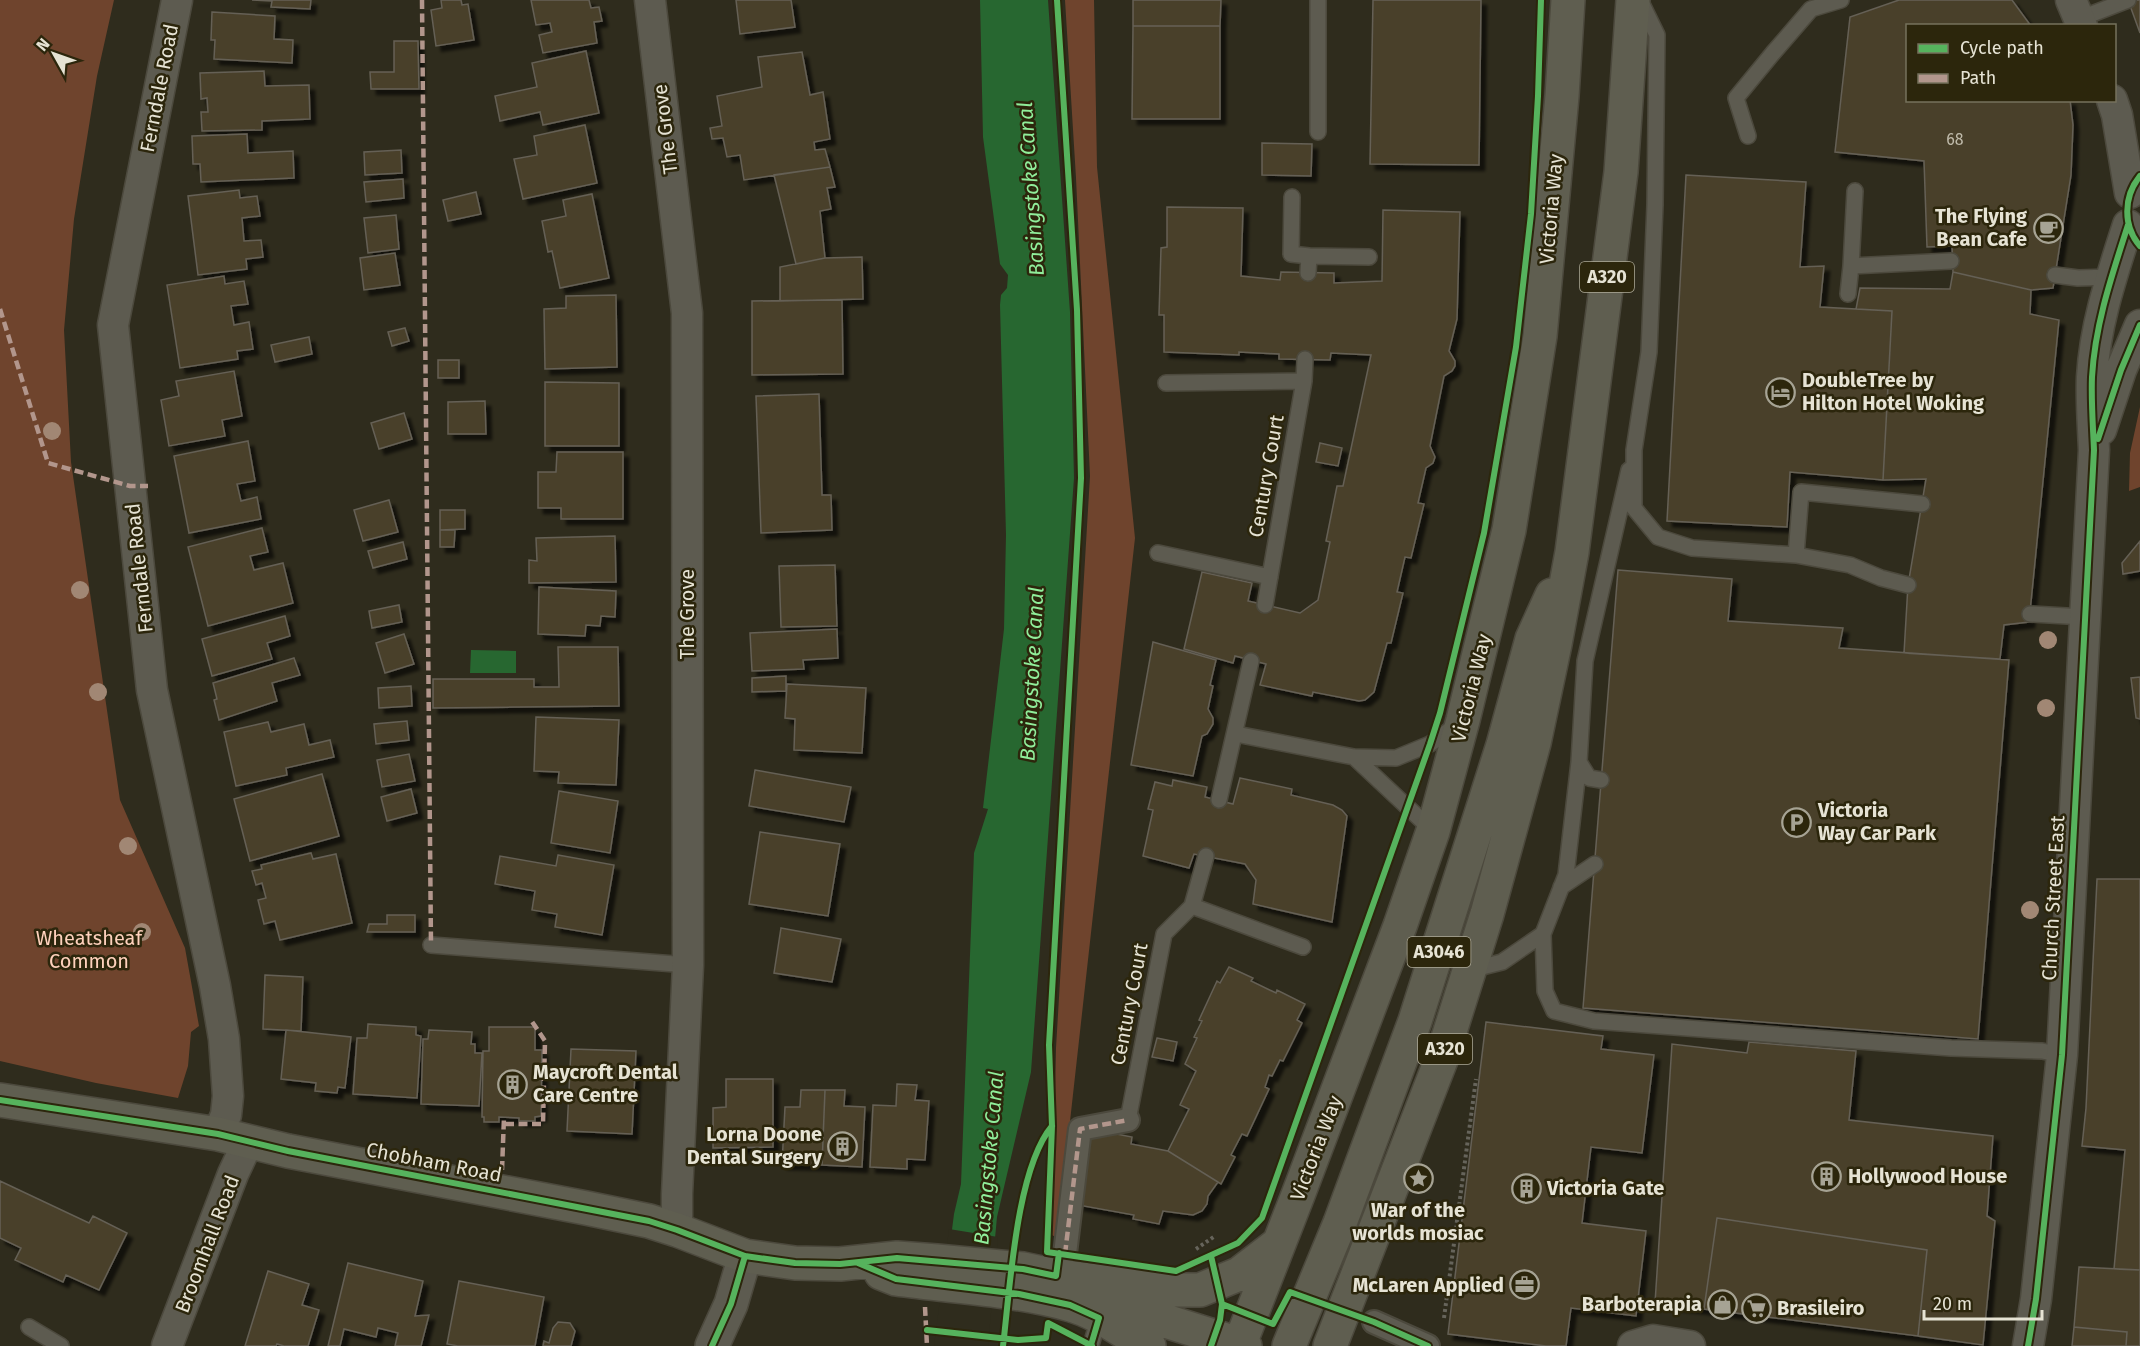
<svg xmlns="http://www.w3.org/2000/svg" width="2140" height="1346" viewBox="0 0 2140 1346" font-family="'Fira Sans',sans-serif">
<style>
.green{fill:#6f442d}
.water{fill:#276730}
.pier{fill:#2f2c1d}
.building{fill:#49402c;stroke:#656055;stroke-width:1.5;filter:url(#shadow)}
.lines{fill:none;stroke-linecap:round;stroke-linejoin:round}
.service-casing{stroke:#4c493d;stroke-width:18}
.pedestrian-casing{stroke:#4c493d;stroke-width:26}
.minor-casing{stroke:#4c493d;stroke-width:33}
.tertiary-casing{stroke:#4c493d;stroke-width:36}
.primary-casing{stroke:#4c493d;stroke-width:36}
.path{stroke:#66645b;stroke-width:4;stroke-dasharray:3 3;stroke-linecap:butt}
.service{stroke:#5d5b50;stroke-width:15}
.pedestrian{stroke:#5d5b50;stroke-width:22}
.minor{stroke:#5d5b50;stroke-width:30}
.tertiary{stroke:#5d5b50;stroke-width:33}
.primary{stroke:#5f5e50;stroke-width:33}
.quiet{stroke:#b2968c;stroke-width:4.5;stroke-dasharray:9 4.5;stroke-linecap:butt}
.cycleway-casing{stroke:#2c260c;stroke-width:10}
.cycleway{stroke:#56b35d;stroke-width:6}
.tree{fill:#a18774}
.labels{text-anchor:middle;stroke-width:5;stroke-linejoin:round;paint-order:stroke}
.number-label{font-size:16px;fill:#bfbaaa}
.shield{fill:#2c260c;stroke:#aeaa98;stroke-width:1.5}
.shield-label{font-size:18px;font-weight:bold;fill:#e6e3d4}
.street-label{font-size:20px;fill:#e6e3d4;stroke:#2c260c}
.poi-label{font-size:20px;font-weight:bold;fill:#e6e3d4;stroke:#2c260c;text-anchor:start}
.park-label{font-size:20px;fill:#fed1bc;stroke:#2c260c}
.water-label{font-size:21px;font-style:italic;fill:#90ee9a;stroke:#2c260c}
</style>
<defs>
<filter id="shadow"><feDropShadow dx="5.5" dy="5.5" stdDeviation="1.5" flood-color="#0009"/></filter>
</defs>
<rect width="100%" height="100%" fill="#2f2c1d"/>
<path class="green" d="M0,0H114L97,76L74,219L64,330L71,462L120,800L185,948L199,1026L191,1032L188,1066L178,1098L96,1083L0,1061Z
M1065,0H1094L1097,167L1135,538L1057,1238L1052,1235L1056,1048L1090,476L1076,178Z
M2140,407V487L2129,491L2130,453Z"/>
<path class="water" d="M980,0H1048L1070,312L1074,478L1031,1072L997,1217L985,1346H937L954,1214L961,1184L974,853L988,809L983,808L1004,629L1006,535L1000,305L1001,295L1007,288L1008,275L1000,264L983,137Z
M471,650L516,651V673H470Z"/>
<path class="pier" d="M949,1229L998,1237L988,1346H934Z"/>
<path class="building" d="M252,0H311L310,9L271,7L272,1Z
M441,0H461L462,5L468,4L474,40L436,46L431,10L442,8Z
M531,0H589L591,8L599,7L602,21L594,22L597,43L543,53L539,35L552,32L550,23L536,25Z
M736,0H791L795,27L740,34Z
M1133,0H1221L1220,26H1133Z
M1373,0H1481L1479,165L1370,164Z
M1899,0H2012L2031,26H1908V100H2070L2073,125L2071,175L2053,288L2031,290L1953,272L1952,246L1927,247L1924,161L1835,152L1850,17Z
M2128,0H2140V33Z
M212,12L275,16L274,39L293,40L292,63L214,59L215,40H211Z
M1133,26H1220V119H1132Z
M394,41H418L419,89H371L370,72H394Z
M586,51L599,113L543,125L540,112L500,121L495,96L537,87L532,63Z
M802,52L810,95L823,92L830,139L814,142L815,150L825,149L830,167L744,180L740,155L727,157L723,138L712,139L710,128L722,126L717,96L762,87L758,57Z
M264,71L265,86L309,85L310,119L262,121V130L202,131L201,112H208L207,98L201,99L200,73Z
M585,125L597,183L523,199L514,159L537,155L534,136Z
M247,134L248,153L293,151L294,178L201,182L200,164H193L192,136Z
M1262,143L1312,144L1311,176L1262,175Z
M401,150L402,173L365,175L364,152Z
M830,167L835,187L827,188L831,209L820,211L825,258L796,264L774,175Z
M1686,175L1806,182L1800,267L1824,266L1820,307L1892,311L1883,480L1790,472L1787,527L1667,521Z
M403,179L404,198L366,202L364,182Z
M239,190L240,198L257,196L260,216L242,218L244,241L261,240L263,257L246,259L247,269L198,275L188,196Z
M476,192L481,214L448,221L443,200Z
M592,194L609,278L560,288L552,251L548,252L542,221L566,216L563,200Z
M1167,207L1243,208L1241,276L1280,280L1281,272L1334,273V283L1382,281L1383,210L1460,212L1457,319L1449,351L1455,361V366L1452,371L1444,376L1430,446L1435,457L1433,463L1426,468L1418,503L1424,504L1411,558L1405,557L1397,592L1403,593L1391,643H1387L1374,692L1365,700L1359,701L1313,692L1312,696L1260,685L1266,664L1235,656L1233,663L1184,649L1202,572L1252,583L1248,601L1300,613L1318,600L1330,542L1326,541L1337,486H1343L1371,355L1331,353L1330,360L1279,359V354L1239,352V355L1164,352V315H1159L1161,248L1167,247Z
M396,215L399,249L368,253L364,218Z
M395,253L400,285L364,290L360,258Z
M862,257L863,299L780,301V267L825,258Z
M1953,272L2031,290L2030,314L2059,320L2029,622L2004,625L2000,659L1904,653L1908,585L1926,479L1883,480L1892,311L1856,309L1860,288L1950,289Z
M224,276L225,284L244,281L248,304L231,306L234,325L249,322L253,349L237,351L238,359L180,368L167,285Z
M616,295L617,367L545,369L544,309L566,308V296Z
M842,300L843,374L752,375V301Z
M405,328L409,341L392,346L388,332Z
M309,337L312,354L275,362L271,345Z
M438,360H459V378H438Z
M234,371L242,416L222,420L225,436L169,446L161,400L179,396L176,381Z
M545,382L619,383V446H545Z
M819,394L822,495H831L832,530L761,533L756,396Z
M485,401L486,434H448V402Z
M404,413L412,439L379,449L371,423Z
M248,441L255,481L237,484L241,501L257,497L261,519L189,533L174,456Z
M1320,443L1342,448L1338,466L1316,462Z
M557,452H623V519H561V508H538V472H556Z
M389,500L398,532L363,541L354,510Z
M440,510H465V529L440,530Z
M262,528L268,552L250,556L254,570L283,563L293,603L208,626L188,547Z
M440,530H455L454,547H440Z
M615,536L616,582L529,583V560L537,561L536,538Z
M2140,541V571L2123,574L2122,563Z
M403,542L407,559L373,568L368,551Z
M835,565L837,626L781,627L779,566Z
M1618,570L1732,579L1728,621L1843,628L1839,648L2009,660L1978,1039L1583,1008Z
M539,587L616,591L615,617L601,616L600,626L586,625L585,636L538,634Z
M399,605L402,622L372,628L369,611Z
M285,616L290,636L267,643L272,659L212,676L202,639Z
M837,629L838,658L803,660L804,669L752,671L750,633Z
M404,634L414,664L385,673L376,643Z
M1153,642L1216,660L1210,685L1213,686L1208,709L1213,718V724L1207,734L1202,736L1193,776L1131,765Z
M558,647H618L619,706L433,708V679H534V687H559Z
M294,658L300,675L272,683L277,701L219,720L214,700L217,699L213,683Z
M786,676V691L752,692V678Z
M2140,677V719L2136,718L2131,678Z
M787,684L866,688L862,753L794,750L795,719L785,718Z
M411,686L412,706L379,708L378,688Z
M536,717L619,720L616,785L558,783L559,772L534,771Z
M407,721L409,740L376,744L374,724Z
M268,722L271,732L304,724L309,745L330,740L334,757L286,768L287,775L236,786L224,732Z
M409,754L415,781L382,787L377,760Z
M755,770L851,787L844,822L749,806Z
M322,774L339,836L250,861L234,799Z
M1240,778L1292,789L1291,795L1333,805L1342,810L1347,816L1332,922L1253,904L1256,880L1245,864L1194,854L1189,868L1143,856L1153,810L1148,809L1155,782L1172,786L1173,780L1207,787L1205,797L1233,804Z
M411,789L417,813L387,821L381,797Z
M559,791L618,801L610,853L551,843Z
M760,832L840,844L828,916L749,904Z
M311,853L313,859L336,854L352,923L280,940L275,921L264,924L258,900L266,898L262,883L256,885L252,871L262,869L261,865Z
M558,855L614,865L602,935L555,927L557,914L532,910L535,891L495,884L500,856L556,866Z
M2097,879H2140V1270L2114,1269L2125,1150L2082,1146L2086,1108Z
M387,915H415V932H367L369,924H387Z
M781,928L841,939L832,982L774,973Z
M1229,967L1253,978L1251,981L1276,993L1277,990L1305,1004L1297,1020L1302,1023L1283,1061L1280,1060L1272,1076L1269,1075L1265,1087L1269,1089L1247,1136L1242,1134L1231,1155L1235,1157L1221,1184L1168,1151L1189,1109L1180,1105L1196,1071L1185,1064L1197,1038L1194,1037L1202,1021L1199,1020L1217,981L1220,983Z
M265,975L303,977L301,1031L263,1029Z
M1486,1022L1603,1036L1601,1049L1654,1055L1642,1153L1591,1147L1582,1223L1646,1231L1636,1316L1571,1308L1566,1346H1546L1448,1334Z
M368,1024L416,1027V1035L421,1036L417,1098L353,1094L357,1038H367Z
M489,1027H535V1050H542L541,1116L535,1117V1121H519V1118L499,1117V1122H484V1117H482L483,1051H489Z
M286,1030L351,1037L345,1088L338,1087L337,1093L315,1091L316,1083L281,1079Z
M429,1030L472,1032L471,1044H475V1053H482L479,1106L421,1104L423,1039H428Z
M1157,1038L1177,1042L1173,1061L1152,1057Z
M1749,1042L1856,1051L1849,1120L1993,1136L1987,1216L1995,1221L1983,1345L1918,1336L1927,1250L1717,1218L1704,1309L1655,1303L1672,1044L1747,1053Z
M571,1049L636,1051L632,1134L567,1131Z
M726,1079H773V1147L713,1148V1108L726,1107Z
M897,1084L917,1085L915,1100L929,1101L925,1160L907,1159V1169L870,1167L873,1105L896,1106Z
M801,1090H825L822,1165L782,1164L785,1107H800Z
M825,1090H845L844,1106L865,1107L862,1167L822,1165Z
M1091,1129L1132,1137L1131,1144L1168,1151L1218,1182L1208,1196L1207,1204L1202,1211L1193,1215L1163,1211L1159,1224L1133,1219L1134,1215L1078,1205Z
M0,1181L89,1223L93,1216L127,1233L99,1290L66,1275L63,1282L15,1260L21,1248L0,1238Z
M1717,1218L1927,1250L1918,1336L1704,1309Z
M348,1263L423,1281L415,1316L429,1315L421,1346H395L398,1333L378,1328L376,1337L344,1329L340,1346H328Z
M2079,1267L2140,1270V1346H2126L2127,1332L2074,1327Z
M268,1271L309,1284L302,1305L319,1310L308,1346H284L277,1344L276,1346H245Z
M459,1281L544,1297L535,1346H458L447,1344Z
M558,1322L570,1323L575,1331L571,1346H543L544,1341L549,1343L553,1328Z
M2074,1327L2127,1332L2126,1346H2072Z"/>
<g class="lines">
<defs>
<path id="service" d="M1640,0L1657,35L1655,205L1649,352L1634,450V508L1658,537L1692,548L1796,555L1850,565L1881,578L1908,585
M2079,19L2128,0
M1318,132V0
M1748,136L1736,98L1773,53L1811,9L1841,0
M1292,197L1291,254L1309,256
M1851,266L1855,191
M1308,273L1309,256L1369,257
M2055,275L2078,278L2111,277
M1848,294L1851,266L1951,261
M1304,381L1305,359
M1166,383L1304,381L1265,605
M1158,553L1270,577
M1796,555L1801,492L1922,504
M2030,614L2084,617
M1236,734L1354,757L1396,758L1430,744L1458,724
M1354,757L1433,831
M1579,762L1589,778L1601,780
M1219,800L1251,661
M1561,887L1595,864
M1192,906L1303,947
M1543,934L1545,991L1554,1011L1594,1021L1951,1048L2042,1051L2062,1055
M431,945L688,965
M1470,970L1502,962L1543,934L1566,875L1579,762L1585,661L1629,470
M1128,1120L1164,934L1192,906L1206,856
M29,1327L61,1346
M1091,1345L1099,1318"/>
<path id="pedestrian" d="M1065,1254L1080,1129L1128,1120
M1374,1322L1428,1346"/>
<path id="minor" d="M177,0L113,325L152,690L215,986L224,1039L228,1096L226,1115L218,1134
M650,0L687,313L688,965L677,1194V1230
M2071,0L2082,26
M2112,100L2117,115L2130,193
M2101,430L2121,370L2140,325
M167,1346L233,1174L248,1142
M1633,1346L1653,1340L1690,1346
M2028,1346L2036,1299L2062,1055L2094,450C2093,426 2091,401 2092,377C2095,324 2112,275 2128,225"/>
<path id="tertiary" d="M712,1346L731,1304L745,1256"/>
<path id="primary" d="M0,1100L218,1134L288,1151L586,1208L649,1221L677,1230L745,1256L795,1263L840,1264L897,1258L937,1261L1023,1269L1056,1276L1173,1290H1200L1239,1274L1278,1244
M881,1273L896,1279C953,1287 1014,1289 1071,1305C1099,1313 1123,1333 1149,1346
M1096,1295L1156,1318L1245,1346
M1239,1346L1298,1195L1400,926L1433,831L1463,720L1509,530L1540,336L1562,96L1568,0
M1289,1346L1340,1223L1415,1021L1503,745L1532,639L1552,595
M1330,1346L1441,1060L1487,914L1534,743L1555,644L1572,552L1621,172L1633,0"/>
</defs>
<use href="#service" class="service-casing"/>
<use href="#pedestrian" class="pedestrian-casing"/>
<use href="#minor" class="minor-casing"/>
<use href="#tertiary" class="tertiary-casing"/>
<use href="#primary" class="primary-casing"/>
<path class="path" d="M1196,1249L1215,1236
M1444,1318L1476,1079"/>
<use href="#service" class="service"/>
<use href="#pedestrian" class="pedestrian"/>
<use href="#minor" class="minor"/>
<use href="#tertiary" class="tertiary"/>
<use href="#primary" class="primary"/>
<path class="quiet" d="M422,0L431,945
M0,309L48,463L130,486H148
M505,1124H543L545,1041L531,1020
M502,1170L504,1117
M1065,1254L1080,1129L1128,1120
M925,1307L927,1346"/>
<defs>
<path id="cycleway" d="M1057,0L1077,310L1081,478L1049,1045L1052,1126L1047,1252L1176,1271L1238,1243L1262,1218L1430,744L1440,713L1484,533L1516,347L1531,214L1538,96L1541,0
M2140,176C2123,197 2123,226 2140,246
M2098,439L2121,370L2140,325
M0,1100L218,1134L288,1151L649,1221L677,1230L745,1256L795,1263L840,1264L897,1258L1023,1269L1056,1276L1059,1253
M1211,1256L1222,1304L1220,1320L1211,1346
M858,1263L896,1279L1019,1294L1070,1305L1099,1318L1091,1345
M1222,1304L1273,1324L1290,1292L1374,1322L1428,1346
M927,1330L1018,1340L1046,1338L1048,1323L1092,1346
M712,1346L731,1304L745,1256
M1003,1346C1010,1289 1016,1169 1052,1126
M2028,1346L2036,1299L2062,1055L2094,450C2093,426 2091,401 2092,377C2095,324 2112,275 2128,225"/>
</defs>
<use href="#cycleway" class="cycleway-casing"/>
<use href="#cycleway" class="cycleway"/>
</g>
<g class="tree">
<circle cx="52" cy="431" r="9"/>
<circle cx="80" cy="590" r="9"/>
<circle cx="2048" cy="640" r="9"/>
<circle cx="98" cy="692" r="9"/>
<circle cx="2046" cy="708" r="9"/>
<circle cx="128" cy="846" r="9"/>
<circle cx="2030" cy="910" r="9"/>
<circle cx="142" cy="932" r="9"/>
</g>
<defs>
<symbol id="cafe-ring" viewBox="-11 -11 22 22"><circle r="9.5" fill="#2c260c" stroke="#a6a394" stroke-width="1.5"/><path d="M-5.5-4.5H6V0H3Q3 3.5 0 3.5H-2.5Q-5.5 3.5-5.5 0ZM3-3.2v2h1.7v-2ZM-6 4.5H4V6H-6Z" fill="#a6a394"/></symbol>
<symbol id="hotel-ring" viewBox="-11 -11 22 22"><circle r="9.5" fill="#2c260c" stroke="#a6a394" stroke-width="1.5"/><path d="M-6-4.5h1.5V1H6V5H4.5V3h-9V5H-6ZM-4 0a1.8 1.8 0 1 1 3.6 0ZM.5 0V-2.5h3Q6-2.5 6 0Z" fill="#a6a394"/></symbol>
<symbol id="parking-ring" viewBox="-11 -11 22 22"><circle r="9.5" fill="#2c260c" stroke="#a6a394" stroke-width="1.5"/><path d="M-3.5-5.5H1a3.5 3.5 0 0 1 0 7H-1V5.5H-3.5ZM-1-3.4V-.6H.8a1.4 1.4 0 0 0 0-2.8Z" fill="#a6a394"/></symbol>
<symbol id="building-ring" viewBox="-11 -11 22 22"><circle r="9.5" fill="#2c260c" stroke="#a6a394" stroke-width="1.5"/><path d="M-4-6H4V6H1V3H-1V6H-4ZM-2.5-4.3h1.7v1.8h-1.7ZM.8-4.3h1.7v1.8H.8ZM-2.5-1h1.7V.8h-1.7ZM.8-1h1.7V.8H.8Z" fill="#a6a394"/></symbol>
<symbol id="sight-ring" viewBox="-11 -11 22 22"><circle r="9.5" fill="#2c260c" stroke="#a6a394" stroke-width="1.5"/><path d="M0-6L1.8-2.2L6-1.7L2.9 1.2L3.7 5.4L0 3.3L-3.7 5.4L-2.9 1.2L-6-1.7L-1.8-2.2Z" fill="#a6a394"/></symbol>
<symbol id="office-ring" viewBox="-11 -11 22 22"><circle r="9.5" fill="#2c260c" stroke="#a6a394" stroke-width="1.5"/><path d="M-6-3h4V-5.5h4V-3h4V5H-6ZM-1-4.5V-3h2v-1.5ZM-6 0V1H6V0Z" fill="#a6a394"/></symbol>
<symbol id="shop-ring" viewBox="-11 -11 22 22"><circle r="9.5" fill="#2c260c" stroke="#a6a394" stroke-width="1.5"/><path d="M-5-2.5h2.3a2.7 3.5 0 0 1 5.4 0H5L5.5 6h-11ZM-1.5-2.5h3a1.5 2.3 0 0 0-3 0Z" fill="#a6a394"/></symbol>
<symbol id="supermarket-ring" viewBox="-11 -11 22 22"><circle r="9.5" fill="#2c260c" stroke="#a6a394" stroke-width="1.5"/><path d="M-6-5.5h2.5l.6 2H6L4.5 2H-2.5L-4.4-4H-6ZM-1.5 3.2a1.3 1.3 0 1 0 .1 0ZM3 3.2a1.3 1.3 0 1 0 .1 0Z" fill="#a6a394"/></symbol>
</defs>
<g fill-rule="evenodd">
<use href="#cafe-ring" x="2032" y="212" width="33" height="33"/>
<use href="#hotel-ring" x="1764" y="376" width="33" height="33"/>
<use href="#parking-ring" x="1780" y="806" width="33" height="33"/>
<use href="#building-ring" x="496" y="1068" width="33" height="33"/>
<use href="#building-ring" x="826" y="1130" width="33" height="33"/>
<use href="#building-ring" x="1810" y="1160" width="33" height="33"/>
<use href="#sight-ring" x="1402" y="1162" width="33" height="33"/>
<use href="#building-ring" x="1510" y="1172" width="33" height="33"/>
<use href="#office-ring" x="1508" y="1268" width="33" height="33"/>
<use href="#shop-ring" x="1706" y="1288" width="33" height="33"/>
<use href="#supermarket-ring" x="1740" y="1292" width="33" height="33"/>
</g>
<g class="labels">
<g class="number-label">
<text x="1955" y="145">68</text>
</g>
<g class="shield">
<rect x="1580" y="262" width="54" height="30" rx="4.5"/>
<rect x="1407.5" y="937" width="63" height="30" rx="4.5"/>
<rect x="1418" y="1034" width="54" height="30" rx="4.5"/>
</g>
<g class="shield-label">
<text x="1607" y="283">A320</text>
<text x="1439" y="958">A3046</text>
<text x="1445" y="1055">A320</text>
</g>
<g class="street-label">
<text transform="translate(159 88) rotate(-79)" y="7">Ferndale Road</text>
<text transform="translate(665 129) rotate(-97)" y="7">The Grove</text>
<text transform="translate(1551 209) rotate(-85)" y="7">Victoria Way</text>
<text transform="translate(1266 476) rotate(-80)" y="7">Century Court</text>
<text transform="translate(139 568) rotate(-96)" y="7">Ferndale Road</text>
<text transform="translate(687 614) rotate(-90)" y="7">The Grove</text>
<text transform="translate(1471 688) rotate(-76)" y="7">Victoria Way</text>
<text transform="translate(2053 898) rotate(-87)" y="7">Church Street East</text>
<text transform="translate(1129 1004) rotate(-79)" y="7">Century Court</text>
<text transform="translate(1316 1148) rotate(-69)" y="7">Victoria Way</text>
<text transform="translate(434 1162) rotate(11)" y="7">Chobham Road</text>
<text transform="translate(207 1244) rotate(-69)" y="7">Broomhall Road</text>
</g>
<g class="poi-label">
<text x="2027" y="223" text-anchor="end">The Flying<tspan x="2027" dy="23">Bean Cafe</tspan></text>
<text x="1802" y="387">DoubleTree by<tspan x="1802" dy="23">Hilton Hotel Woking</tspan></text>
<text x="1818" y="817">Victoria<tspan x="1818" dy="23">Way Car Park</tspan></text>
<text x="533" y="1079">Maycroft Dental<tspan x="533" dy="23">Care Centre</tspan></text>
<text x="822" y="1141" text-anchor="end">Lorna Doone<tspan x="822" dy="23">Dental Surgery</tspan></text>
<text x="1848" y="1183">Hollywood House</text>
<text x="1547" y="1195">Victoria Gate</text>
<text x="1418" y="1217" text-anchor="middle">War of the<tspan x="1418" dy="23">worlds mosiac</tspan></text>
<text x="1504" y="1292" text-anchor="end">McLaren Applied</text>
<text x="1702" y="1311" text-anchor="end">Barboterapia</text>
<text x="1777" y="1315">Brasileiro</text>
</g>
<g class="park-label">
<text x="89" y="945">Wheatsheaf<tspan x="89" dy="23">Common</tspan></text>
</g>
<g class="water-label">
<text transform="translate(1031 189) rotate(-94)" y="7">Basingstoke Canal</text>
<text transform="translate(1032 674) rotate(-87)" y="7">Basingstoke Canal</text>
<text transform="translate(989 1158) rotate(-85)" y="7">Basingstoke Canal</text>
</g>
</g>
<rect x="1906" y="24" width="210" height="78" fill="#2c260c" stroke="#76725c" stroke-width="1.5"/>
<rect x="1918" y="44" width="30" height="9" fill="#56b35d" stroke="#76725c" stroke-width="1.5"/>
<text x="1960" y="54" font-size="18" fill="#e6e3d4">Cycle path</text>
<rect x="1918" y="74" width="30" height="9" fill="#b2968c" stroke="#76725c" stroke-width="1.5"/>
<text x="1960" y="84" font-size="18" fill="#e6e3d4">Path</text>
<g transform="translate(54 54) rotate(310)" stroke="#2c260c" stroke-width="4.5" paint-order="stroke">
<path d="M0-4.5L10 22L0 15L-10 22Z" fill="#e6e3d4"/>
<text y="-9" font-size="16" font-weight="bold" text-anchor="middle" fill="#e6e3d4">N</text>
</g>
<path d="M1924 1310v9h118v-9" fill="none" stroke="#e6e3d4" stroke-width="3"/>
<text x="1933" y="1310" font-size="18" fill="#e6e3d4" stroke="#2c260c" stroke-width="4.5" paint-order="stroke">20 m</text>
</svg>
